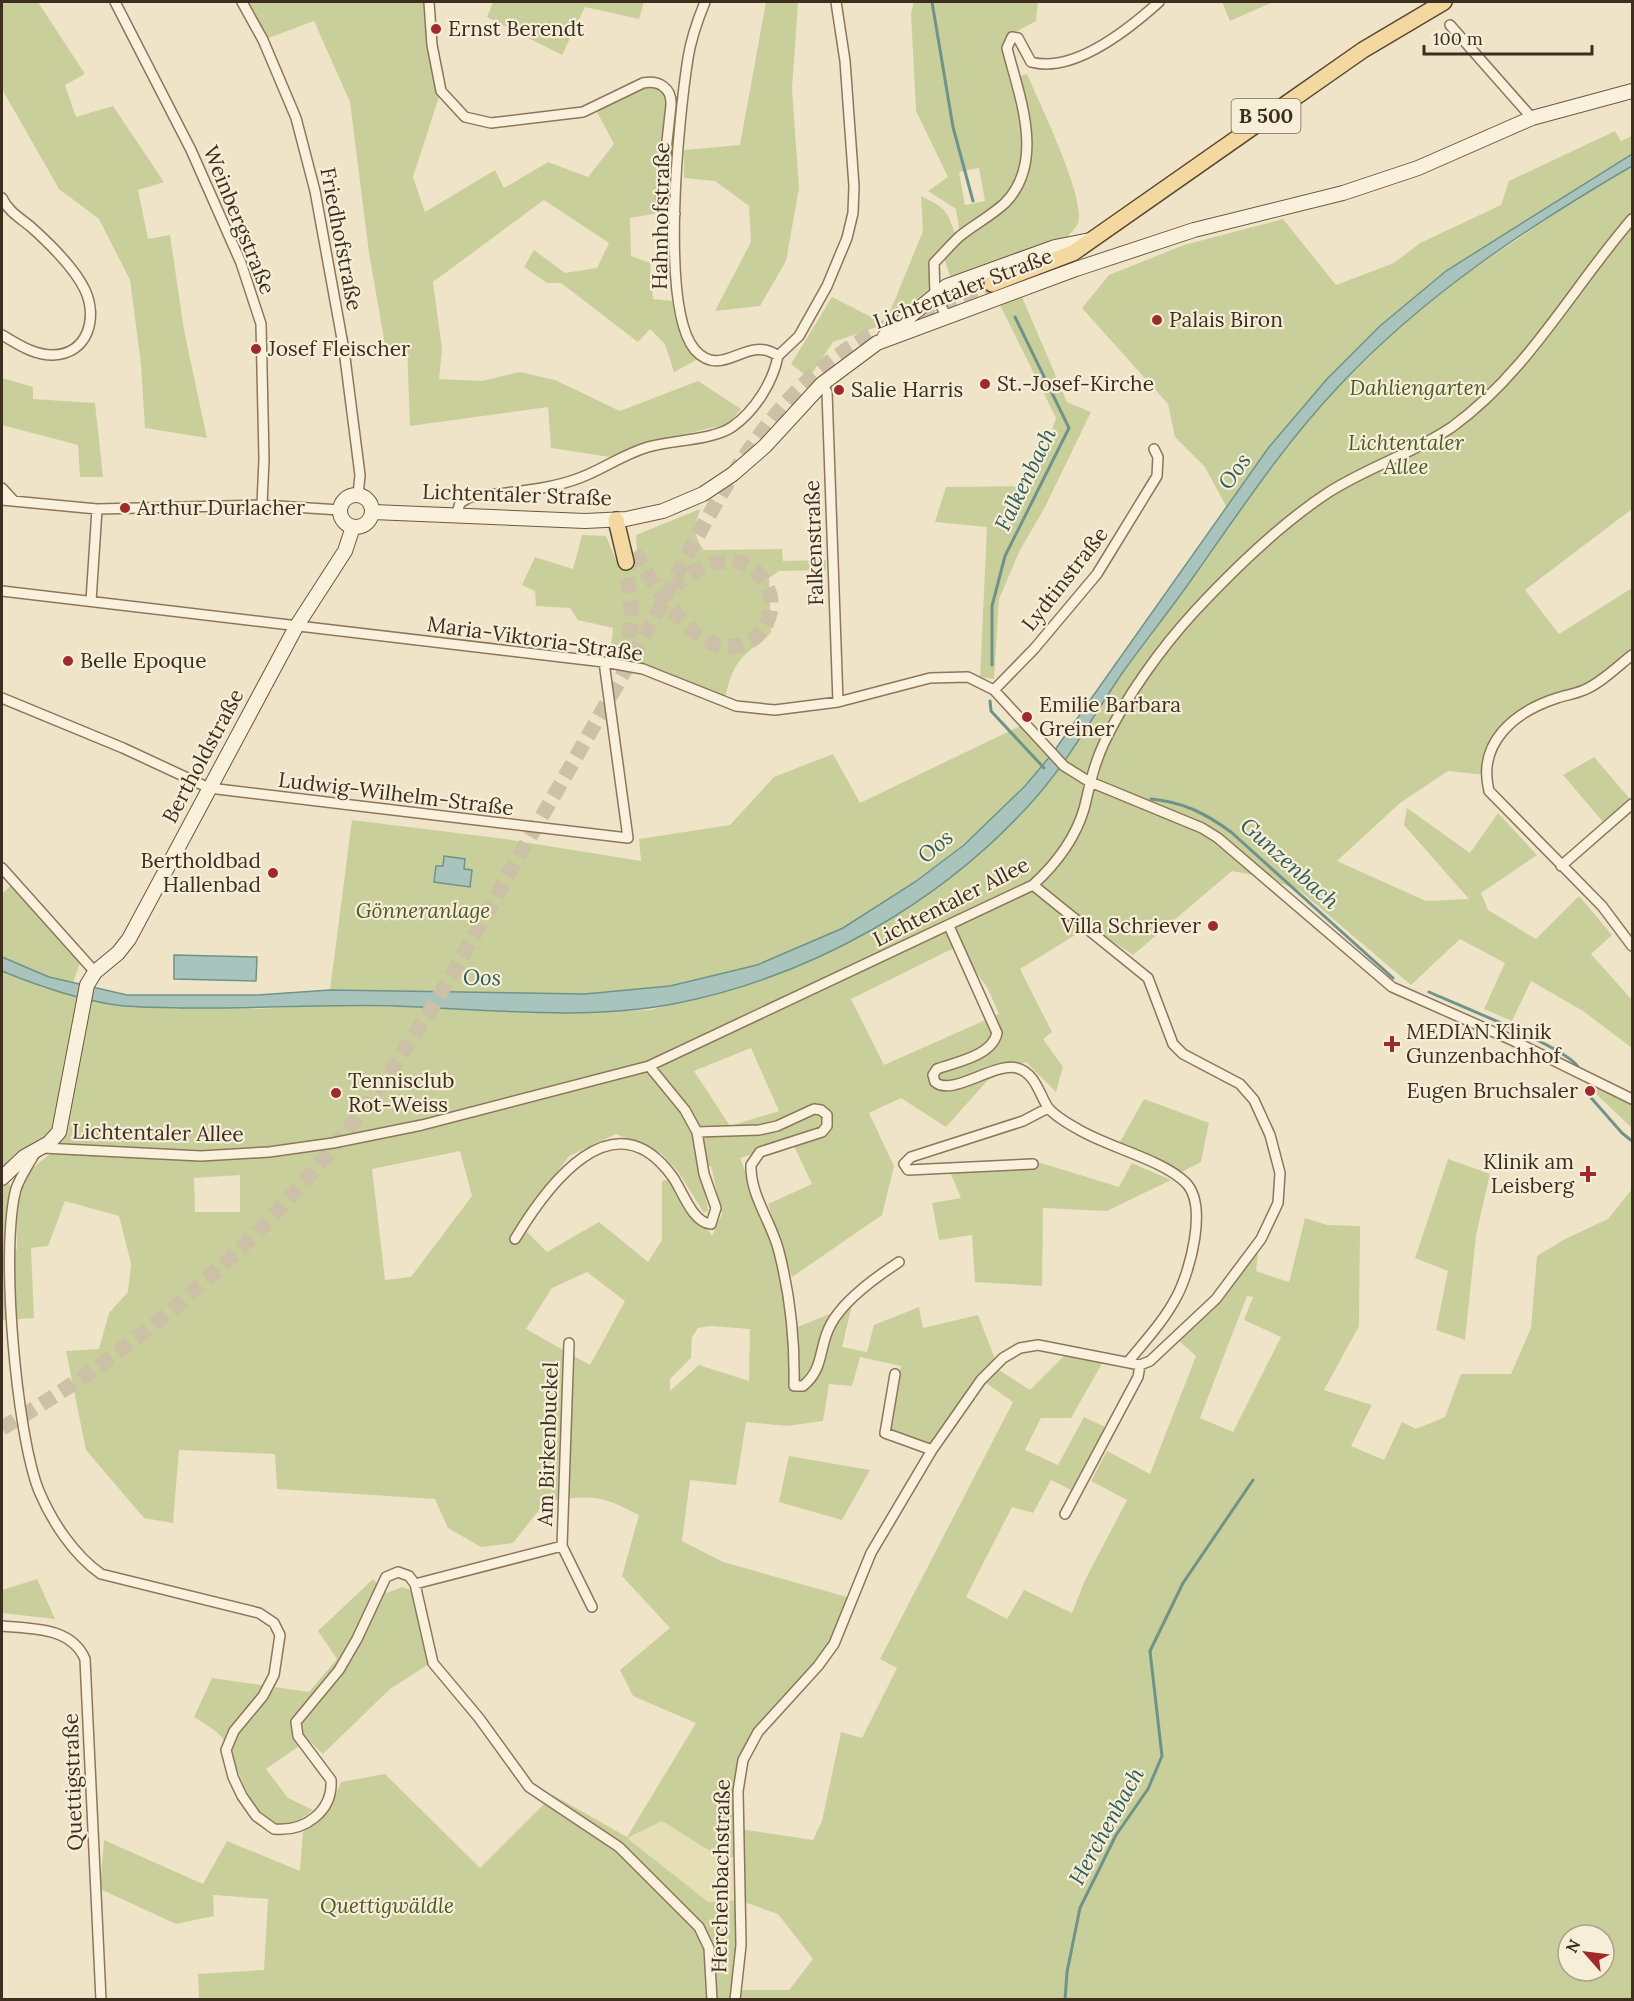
<svg xmlns="http://www.w3.org/2000/svg" width="1634" height="2001" viewBox="0 0 1634 2001" font-family="Lora,serif">
<style>
.farmland{fill:#e6deb5}
.green{fill:#c9cf9b;fill-rule:evenodd}
.water{fill:#a9c4bc;stroke:#6f938a;stroke-width:1.5}
.lines{fill:none;stroke-linecap:round;stroke-linejoin:round}
.stream{stroke:#6f938a;stroke-width:3}
.primary-tunnel{stroke:#ccc0a6;stroke-width:15;stroke-dasharray:15 8;stroke-linecap:butt}
.minor-casing{stroke:#8d765c;stroke-width:12}
.secondary-casing{stroke:#6f573f;stroke-width:16}
.primary-casing{stroke:#5b4430;stroke-width:18}
.minor{stroke:#faf1dc;stroke-width:9}
.secondary{stroke:#faf1dc;stroke-width:14}
.primary{stroke:#f3d9a0;stroke-width:15}
.poi-dot{fill:#9e2a2b;stroke:#f7eed8;stroke-width:2}
.labels{text-anchor:middle;stroke-width:4.5;stroke-linejoin:round;paint-order:stroke}
.shield{fill:#f7eed8;stroke:#756857;stroke-width:1.5}
.shield-label{font-size:20px;font-weight:bold;fill:#3d2e20}
.poi-label{font-size:21px;fill:#3d2e20;stroke:#f7eed8;text-anchor:start}
.street-label{font-size:21px;fill:#3d2e20;stroke:#f7eed8}
.park-label{font-size:21px;font-style:italic;fill:#4d5a26;stroke:#f7eed8}
.water-label{font-size:22px;font-style:italic;fill:#2f5d5a;stroke:#f7eed8}
</style>
<rect width="100%" height="100%" fill="#f0e4c8"/>
<path class="farmland" d="M662,1821L721,1858L741,1857L740,1900L708,1902L626,1838Z"/>
<path class="green" d="M2,2H38L85,74L65,85L76,117L113,106L164,182L138,190L148,239L170,235L184,330L207,438L145,428L141,364L130,280L99,219L59,189L2,89Z
M242,2H429L441,91L413,177L425,212L495,170L504,188L548,162L588,177L614,144L596,110L653,81L671,96L659,213L630,218L631,256L650,263L653,299L672,301C676,325 682,341 698,359L674,372L665,344L650,329L638,342L561,283H547L524,267L534,250L565,273L597,268L609,243L544,200L433,282L442,349L439,379L482,381L520,372L555,380L620,411L698,381L741,409L728,424L651,442L610,457L551,448L548,407L410,426L407,347L385,345L369,253L350,102L314,21L263,40Z
M493,2H644L639,19L585,7L562,55L487,17Z
M766,2H798L792,89L799,188L786,261L760,306L715,311L751,242L749,206L715,181L684,178V150L740,145Z
M914,2H1038L1036,21L1010,35L1013,78L1027,74C1038,100 1087,200 1078,223C1076,228 1070,233 1067,238L1052,240L951,277C941,254 944,253 960,236L956,209L928,191L948,177L916,111L911,14ZM979,168L985,201L965,205L959,172Z
M1222,2H1273L1230,21Z
M1615,131L1621,141L1632,136V154L1446,272L1454,282L1580,197L1632,166V509L1525,590L1559,634L1632,588V655L1585,690L1555,698L1501,733L1485,775L1448,771L1400,803L1337,861L1426,901L1469,899L1404,825L1407,808L1470,853L1498,813L1537,855L1481,893L1488,910L1536,939L1579,896L1612,935L1591,954L1632,1000V1048L1583,1011L1531,981L1512,1021L1484,1009L1505,963L1460,939L1411,985L1299,890L1263,877L1232,871L1133,955L1090,926L1020,969L1052,1032L1043,1039L1063,1067L1056,1092L1026,1062L988,1080L946,1127L901,1098L869,1113L894,1166L882,1215L792,1277L768,1204L812,1184L792,1142L740,1158L774,1247L790,1330L852,1305L842,1347L867,1352L874,1325L919,1307L923,1328L978,1315L995,1359L930,1448L886,1432L901,1366L860,1357L852,1386L829,1384L823,1421L787,1426L746,1422L736,1485L690,1480L682,1541L723,1562L854,1599L834,1644L767,1722L743,1760L740,1829L813,1840L822,1821L841,1732L862,1738L897,1668L880,1659L1013,1402L983,1381L996,1368L1030,1390L1065,1355L1104,1360L1071,1418H1041L1025,1450L1058,1465L1084,1417L1105,1427L1071,1490L1051,1480L1033,1513L1012,1507L966,1597L1007,1619L1024,1590L1072,1613L1085,1580L1127,1500L1091,1481L1107,1451L1150,1474L1196,1356L1178,1340L1258,1249L1256,1271L1289,1282L1305,1218L1327,1225L1360,1226L1359,1326L1324,1390L1372,1405L1351,1446L1384,1460L1402,1422L1416,1429L1445,1417L1461,1374H1511L1531,1328L1537,1256L1565,1239L1608,1219L1632,1189V1999H199L198,1974L264,1970L268,1899L213,1895L214,1916L176,1924L100,1889L104,1840L203,1884L227,1841L300,1871L303,1832L329,1810L341,1782L385,1774L480,1868L553,1795L627,1837L696,1723L633,1696L620,1670L670,1628L622,1576L639,1515C597,1493 592,1496 546,1501L513,1543L481,1547L448,1528L435,1499L277,1489L275,1454L179,1450L173,1523L144,1518L86,1450L66,1351L99,1349L109,1313L128,1292L131,1263L119,1216L65,1201L48,1246L31,1248L34,1318L2,1320V1184L5,1179L13,1189L7,1249H17C17,1223 12,1186 34,1167C41,1160 49,1156 56,1149L42,1148L2,1178V971L43,988L116,1005L257,1009L329,1005L581,1012L651,1010L764,979L918,901L1076,742L1125,670L1190,583L1227,508L1205,467L1175,437L1168,404L1082,308L1109,275L1184,245L1283,219L1336,285L1394,263L1420,243L1501,205L1509,181ZM958,946L988,989L999,1014L884,1065L851,999ZM751,1048L779,1111L730,1126L694,1071ZM616,1134L661,1153L679,1173L704,1213L708,1210L700,1169L711,1166L722,1214L712,1236L674,1178L662,1181V1240L648,1262L599,1222L547,1252L519,1224L569,1156ZM460,1151L472,1196L411,1277L385,1280L372,1169ZM240,1175V1212H195L194,1178ZM587,1272L625,1301L590,1365L526,1329L552,1288ZM1247,1296L1253,1297L1244,1320L1281,1337L1233,1432L1200,1418ZM711,1326L750,1329L749,1381L699,1365L670,1391V1379L691,1358L692,1337L698,1328ZM662,1821L721,1858L741,1857L740,1900L708,1902L627,1838ZM741,1901L778,1914L813,1959L789,1990H737ZM1568,1935H1604V1971H1568Z
M921,196C946,208 948,211 956,238L929,265L931,294L885,324L833,342L809,378L791,364L832,297L885,324L923,231Z
M1022,297L1067,402L1091,412L1045,507L1020,550L999,599L994,679L980,677L987,527L935,522L946,487L1033,486L1056,418L999,303Z
M2,378L33,387V399L95,403L103,477H80L78,445L2,425Z
M700,509C695,527 692,535 704,550L782,549L783,561L826,560V570L779,571L769,578L771,633C742,657 733,660 725,699L643,669L627,657L610,655L613,628L578,620L570,608L536,606L535,591L522,585L535,557L573,569L582,535L606,536L616,560L629,564L637,552L636,535Z
M1024,724L1052,754C975,847 873,926 758,965C741,971 722,974 705,978C681,983 658,990 634,992C533,1000 431,992 330,990L352,820L505,839L641,861L639,839L730,825L774,777L833,754L860,803Z
M1594,757L1630,799L1603,822L1563,775Z
M14,882L82,957L73,983L49,977L2,957V894Z
M1600,1083L1632,1099V1128L1595,1093Z
M1144,1099L1209,1123L1201,1162L1182,1172L1120,1142Z
M1448,1159L1490,1174L1476,1235L1465,1340L1436,1330L1448,1271L1415,1258Z
M1041,1163L1119,1187L1132,1163L1171,1180L1107,1211L1043,1208L1042,1286L975,1282L972,1235L939,1240L932,1203L961,1198L950,1172Z
M789,1456L870,1470L842,1520L779,1502Z
M37,1579L55,1619L2,1613V1590Z
M373,1579L387,1593L402,1587L414,1591L429,1664L390,1689L323,1754L308,1740L266,1769L288,1798L313,1810C305,1816 295,1824 285,1825C252,1828 237,1761 223,1739C218,1731 203,1723 194,1717L212,1678L309,1692L337,1659L318,1631Z"/>
<path class="water" d="M1632,154V166C1526,228 1423,296 1339,386C1284,444 1240,511 1194,576C1171,609 1146,640 1123,672C1095,713 1070,758 1038,795C945,902 811,977 673,1004C586,1021 483,1009 394,1006C324,1004 255,1009 185,1008C162,1007 139,1008 116,1005C76,999 38,986 2,971V957L49,977L127,995H258L330,990L585,994L670,986L757,965L843,928L915,882L964,845L1025,786L1052,754L1269,447L1327,379L1380,326L1446,271Z
M444,856L465,859L464,869L472,870L470,887L434,882L436,866H443Z
M174,955L257,957L256,981L174,979Z"/>
<g class="lines">
<path class="stream" d="M932,2L953,127L973,201
M992,665V606L1005,556L1069,428L1015,317
M990,701L991,711L1044,768
M1151,799C1183,802 1205,813 1231,832L1393,978
M1429,992C1456,1004 1567,1048 1578,1067
M1586,1092L1622,1133L1632,1141
M1065,2000L1067,1972L1080,1908L1116,1835L1148,1789L1162,1756L1150,1651L1183,1583L1253,1480"/>
<path class="primary-tunnel" d="M634,552C656,587 701,669 750,641C762,635 770,621 771,607C772,596 768,586 761,577C739,547 698,565 676,585
M625,661L632,615L626,562
M2,1428C161,1336 300,1208 402,1054C441,996 475,934 509,873C556,792 603,711 648,629C695,545 736,448 807,381C860,331 925,308 992,284"/>
<defs>
<path id="minor" d="M115,2L191,150L241,263L261,324L264,459L262,505
M242,2L263,40L296,118L315,191L344,350L360,475L358,495
M429,2L432,45L441,91L465,117L491,123L583,112L643,83C659,80 672,88 671,105L661,196L662,209L675,214
M1450,25L1532,118
M2,198C8,211 20,218 31,227C50,244 74,267 85,290C98,318 88,354 53,355C33,355 18,344 2,335
M947,317L935,295L934,263C943,254 951,244 960,236C975,224 991,216 1005,203C1046,161 1019,96 1007,48L1012,37L1018,38L1031,62C1074,74 1129,29 1159,2
M778,356L799,336L827,286L847,238L853,213L854,186L845,61L836,2
M822,384L827,392L838,702
M2,488L14,501
M2,500L97,509L262,505L340,510
M456,516L460,503L470,497C507,492 547,491 582,477C605,468 624,454 648,447C672,440 713,440 732,427C755,411 773,382 778,356C747,333 723,381 695,350C659,308 679,115 688,58C691,39 698,19 705,2
M2,591L604,662L643,669L736,706L775,710L838,702L930,678L968,677L994,690L1064,766L1088,781L1202,828L1218,838L1392,987L1514,1041L1632,1099
M91,601L97,509
M1632,655C1618,666 1601,683 1584,690C1575,694 1566,695 1557,698C1514,712 1477,743 1489,791L1602,906L1632,946
M994,690L1034,649L1097,574L1157,476L1158,457L1154,449
M2,698L123,748L209,788L628,838L604,662
M1561,866L1632,804
M2,868L95,972
M949,926L997,1033C992,1056 956,1062 937,1069L933,1075L935,1082C952,1097 994,1062 1017,1068C1035,1073 1039,1093 1047,1106C1053,1115 1067,1123 1076,1128C1106,1147 1162,1159 1186,1183C1208,1206 1190,1271 1177,1296C1164,1321 1145,1341 1128,1362
M649,1066L685,1110L697,1132L759,1130L777,1126L814,1109L821,1110L827,1115V1126L822,1132L760,1152L751,1165C750,1194 770,1220 778,1248C790,1293 795,1339 794,1386H803C825,1368 818,1347 831,1324C844,1300 876,1277 899,1262
M43,1148L201,1156L269,1152L333,1143L422,1125L649,1066L1033,885C1056,864 1075,839 1084,809C1090,785 1093,767 1104,743C1125,698 1161,648 1195,611C1235,568 1280,524 1329,492C1368,467 1414,453 1452,427C1528,372 1572,288 1632,219
M35,1153C29,1164 20,1177 16,1189C0,1248 16,1433 39,1491C52,1522 74,1555 101,1574L259,1613L274,1623L280,1635L274,1675L263,1696L234,1731L226,1750L233,1777L242,1796L256,1816L274,1829C304,1832 333,1812 331,1780L298,1736L296,1722L339,1670L357,1639L386,1577L398,1572L409,1576L415,1584L433,1663L479,1718L529,1787L619,1847L699,1927L709,1948L712,2000
M1033,1164L908,1170L904,1164L911,1157L1023,1121L1048,1108
M515,1239C547,1186 613,1095 672,1176C682,1189 692,1223 711,1224L716,1208L704,1174L697,1132
M569,1343L562,1546L592,1607
M895,1374L885,1433L932,1450
M1065,1514L1138,1377L1140,1365
M415,1584L562,1546
M2,1626C33,1629 71,1627 85,1659L101,2000
M735,2000L741,1945L738,1791L743,1760L758,1732L818,1666L834,1644L871,1553L932,1450L981,1380L1003,1358L1020,1348L1038,1345L1140,1365L1150,1361L1216,1299L1261,1239L1278,1203L1280,1173L1270,1135L1254,1100L1240,1084L1183,1054L1173,1044L1148,978L1033,885"/>
<path id="secondary" d="M885,336L947,286L1055,247L1090,240
M340 511a16 16 0 1 1 32 0a16 16 0 1 1-32 0Z
M373,512L585,521L626,519L663,511L703,494L733,474L765,446L822,384L877,343L1076,269L1194,230L1343,193L1418,168L1532,118L1632,91
M2,1178L24,1157L49,1143L59,1132L87,985L95,972L118,953L129,939L296,627L345,551L353,527"/>
<path id="primary" d="M992,284L1073,253L1363,50L1444,2
M616,520L626,562"/>
</defs>
<use href="#minor" class="minor-casing"/>
<use href="#secondary" class="secondary-casing"/>
<use href="#primary" class="primary-casing"/>
<use href="#minor" class="minor"/>
<use href="#secondary" class="secondary"/>
<use href="#primary" class="primary"/>
</g>
<g class="poi-dot">
<circle cx="436" cy="29" r="6"/>
<circle cx="1157" cy="320" r="6"/>
<circle cx="256" cy="349" r="6"/>
<circle cx="985" cy="384" r="6"/>
<circle cx="839" cy="390" r="6"/>
<circle cx="125" cy="508" r="6"/>
<circle cx="68" cy="661" r="6"/>
<circle cx="1027" cy="717" r="6"/>
<circle cx="273" cy="873" r="6"/>
<circle cx="1213" cy="926" r="6"/>
<path d="M1389 1035h6v6h6v6h-6v6h-6v-6h-6v-6h6z"/>
<circle cx="1590" cy="1091" r="6"/>
<circle cx="336" cy="1093" r="6"/>
<path d="M1585 1165h6v6h6v6h-6v6h-6v-6h-6v-6h6z"/>
</g>
<g class="labels">
<rect class="shield" x="1231.5" y="99" width="69" height="34" rx="4.5"/>
<g class="shield-label">
<text x="1266" y="123">B 500</text>
</g>
<g class="poi-label">
<text x="448" y="36">Ernst Berendt</text>
<text x="1169" y="327">Palais Biron</text>
<text x="268" y="356">Josef Fleischer</text>
<text x="997" y="391">St.-Josef-Kirche</text>
<text x="851" y="397">Salie Harris</text>
<text x="137" y="515">Arthur Durlacher</text>
<text x="80" y="668">Belle Epoque</text>
<text x="1039" y="712">Emilie Barbara<tspan x="1039" dy="24">Greiner</tspan></text>
<text x="261" y="868" text-anchor="end">Bertholdbad<tspan x="261" dy="24">Hallenbad</tspan></text>
<text x="1201" y="933" text-anchor="end">Villa Schriever</text>
<text x="1406" y="1039">MEDIAN Klinik<tspan x="1406" dy="24">Gunzenbachhof</tspan></text>
<text x="348" y="1088">Tennisclub<tspan x="348" dy="24">Rot-Weiss</tspan></text>
<text x="1578" y="1098" text-anchor="end">Eugen Bruchsaler</text>
<text x="1574" y="1169" text-anchor="end">Klinik am<tspan x="1574" dy="24">Leisberg</tspan></text>
</g>
<g class="street-label">
<text transform="translate(661 216) rotate(-89)" y="7">Hahnhofstraße</text>
<text transform="translate(239 220) rotate(68)" y="7">Weinbergstraße</text>
<text transform="translate(341 239) rotate(79)" y="7">Friedhofstraße</text>
<text transform="translate(963 289) rotate(-21)" y="7">Lichtentaler Straße</text>
<text transform="translate(517 495) rotate(2)" y="7">Lichtentaler Straße</text>
<text transform="translate(814 543) rotate(-92)" y="7">Falkenstraße</text>
<text transform="translate(1065 579) rotate(-52)" y="7">Lydtinstraße</text>
<text transform="translate(535 639) rotate(8)" y="7">Maria-Viktoria-Straße</text>
<text transform="translate(203 756) rotate(-62)" y="7">Bertholdstraße</text>
<text transform="translate(396 794) rotate(7)" y="7">Ludwig-Wilhelm-Straße</text>
<text transform="translate(951 902) rotate(-27)" y="7">Lichtentaler Allee</text>
<text transform="translate(158 1133) rotate(1)" y="7">Lichtentaler Allee</text>
<text transform="translate(548 1444) rotate(-88)" y="7">Am Birkenbuckel</text>
<text transform="translate(73 1782) rotate(-92)" y="7">Quettigstraße</text>
<text transform="translate(721 1876) rotate(-89)" y="7">Herchenbachstraße</text>
</g>
<g class="park-label">
<text x="1418" y="395">Dahliengarten</text>
<text x="1406" y="450">Lichtentaler<tspan x="1406" dy="24">Allee</tspan></text>
<text x="423" y="918">Gönneranlage</text>
<text x="387" y="1913">Quettigwäldle</text>
</g>
<g class="water-label">
<text transform="translate(1234 471) rotate(-54)" y="8">Oos</text>
<text transform="translate(1025 479) rotate(-64)" y="8">Falkenbach</text>
<text transform="translate(935 846) rotate(-41)" y="8">Oos</text>
<text transform="translate(1290 863) rotate(42)" y="8">Gunzenbach</text>
<text transform="translate(482 977) rotate(1)" y="8">Oos</text>
<text transform="translate(1106 1826) rotate(-61)" y="8">Herchenbach</text>
</g>
</g>
<rect width="1634" height="2001" fill="none" stroke="#3d2e20" stroke-width="6"/>
<g transform="translate(1586 1953) rotate(298)"><circle r="28" fill="#f7eed8" stroke="#ada18e" stroke-width="1.5"/>
<path d="M0-4.5L10 22L0 15L-10 22Z" fill="#9e2a2b"/>
<text y="-9" font-size="16" font-weight="bold" text-anchor="middle" fill="#3d2e20">N</text>
</g>
<path d="M1424 45v9h168v-9" fill="none" stroke="#3d2e20" stroke-width="3"/>
<text x="1433" y="45" font-size="18" fill="#3d2e20" stroke="#f7eed8" stroke-width="4.5" paint-order="stroke">100 m</text>
</svg>
